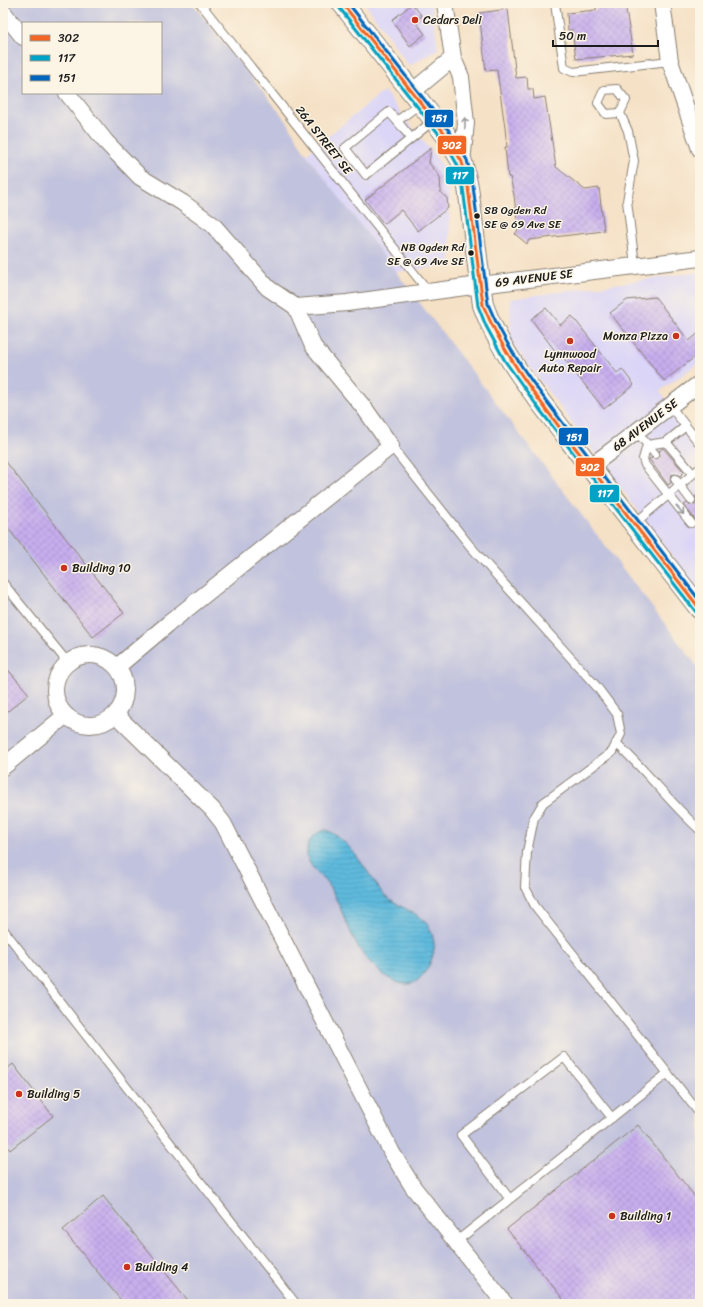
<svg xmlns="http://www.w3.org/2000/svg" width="703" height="1307" viewBox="0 0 703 1307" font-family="Sriracha,sans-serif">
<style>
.built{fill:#dbd6f7}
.railway{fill:#c1c2dd;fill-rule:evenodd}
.water{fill:url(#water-rules);stroke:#3e6b7c}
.building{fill:url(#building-cross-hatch)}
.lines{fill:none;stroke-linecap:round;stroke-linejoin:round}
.service-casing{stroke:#887e71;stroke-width:10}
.minor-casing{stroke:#887e71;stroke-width:18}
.tertiary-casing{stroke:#887e71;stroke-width:22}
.service{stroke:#fff;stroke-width:8}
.minor{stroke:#fff;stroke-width:16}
.tertiary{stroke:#fff;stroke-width:20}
.bus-1-casing{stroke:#fcf5e5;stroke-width:6}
.bus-2-casing{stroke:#fcf5e5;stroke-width:6}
.bus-3-casing{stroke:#fcf5e5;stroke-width:6}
.bus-1{stroke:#f26522;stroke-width:3}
.bus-2{stroke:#01a2c5;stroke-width:3}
.bus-3{stroke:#0065bd;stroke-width:3}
.oneway{stroke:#999}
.poi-dot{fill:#c8321e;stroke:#fcf5e5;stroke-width:1.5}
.bus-dot{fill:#1c1c1c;stroke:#fcf5e5;stroke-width:1.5}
.labels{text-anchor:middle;stroke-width:3;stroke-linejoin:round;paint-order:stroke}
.bus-label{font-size:11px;fill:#1c1c1c;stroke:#fcf5e5;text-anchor:start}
.poi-label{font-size:12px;fill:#1c1c1c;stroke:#fcf5e5;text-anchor:start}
.street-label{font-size:12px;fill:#1c1c1c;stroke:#fcf5e5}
.line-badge{stroke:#fcf5e5;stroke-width:1.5}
.badge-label{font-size:11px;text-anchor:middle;font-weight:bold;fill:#fff}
</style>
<defs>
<pattern id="water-rules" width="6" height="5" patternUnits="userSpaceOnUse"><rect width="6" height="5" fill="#5fbadd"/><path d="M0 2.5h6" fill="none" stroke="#529fbd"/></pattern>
<pattern id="building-cross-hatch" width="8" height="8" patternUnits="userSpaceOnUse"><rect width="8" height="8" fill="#c7afee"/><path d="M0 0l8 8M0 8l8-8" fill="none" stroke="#aa96cc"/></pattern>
</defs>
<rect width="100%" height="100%" fill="#fcf5e5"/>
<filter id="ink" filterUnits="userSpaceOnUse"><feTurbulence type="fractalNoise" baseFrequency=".025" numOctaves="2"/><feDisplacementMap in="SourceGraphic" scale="8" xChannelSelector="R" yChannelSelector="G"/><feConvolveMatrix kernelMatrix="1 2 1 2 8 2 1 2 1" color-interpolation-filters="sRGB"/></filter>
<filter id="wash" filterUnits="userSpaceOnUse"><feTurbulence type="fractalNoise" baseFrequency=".012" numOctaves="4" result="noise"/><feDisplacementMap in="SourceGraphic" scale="16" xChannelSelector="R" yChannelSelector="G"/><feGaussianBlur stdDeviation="0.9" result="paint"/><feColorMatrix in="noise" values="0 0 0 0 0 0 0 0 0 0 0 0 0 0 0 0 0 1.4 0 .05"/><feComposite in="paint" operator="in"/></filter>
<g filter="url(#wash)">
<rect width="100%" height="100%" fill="#f5e1c6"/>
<path class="built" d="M365,3H431L438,49L409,66Z
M384,91L448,173L451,265L395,272L306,154Z
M700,272V362L660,391L700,441V593L511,342L510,299Z"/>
<path class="railway" d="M3,3H192L288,123L306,154L700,670V1304H3ZM23,23H161V93H23Z"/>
<path class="water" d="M326,830C348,839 361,863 375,882C378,887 382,893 386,897C401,910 425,912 432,934C433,938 435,945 434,949C433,961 422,983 409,984C392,985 379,971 368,960C349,940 344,908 328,885C321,875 307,866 307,853C306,841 316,831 326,830Z"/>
<g id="blocks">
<path class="building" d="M596,3H625L633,54L576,59L572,30H568L567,13L596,10Z
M412,4L422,16L415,21L425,34L410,46L392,20Z
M508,9L516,78L527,77L528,89H533L534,99L545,97L556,167L585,190L599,188L604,231L529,240L527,244L515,234L518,230L514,195L510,177H508L505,147H507L505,128L497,70L486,71L479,13Z
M431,148L429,163L440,177L441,193L447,198L448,208L418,231L401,210L384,224L365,200Z
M655,297L689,341L700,332V353L664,381L610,313L627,300Z
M546,308L560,325L572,316L617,373L622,369L634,385L604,409L558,351L556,352L531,319Z
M663,448L684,472L680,476L675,474L671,475L670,479L671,483L668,485L649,459L651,458H658L660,456L659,451Z
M3,458L124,613L93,637L3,522Z
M700,493V526L684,505L687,503L691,505L695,504L696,500L695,497Z
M3,664L29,694L3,715Z
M13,1064L53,1116L10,1150L3,1141V1072Z
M638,1125L700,1203V1304H567L507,1229Z
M103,1196L191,1304H124L63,1230Z"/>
</g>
</g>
<g filter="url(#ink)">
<use href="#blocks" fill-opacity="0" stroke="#887e71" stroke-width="1"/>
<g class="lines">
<defs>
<path id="service" d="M200,3L429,292
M555,3L564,68L573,72L670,61
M421,103L397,121L389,112L345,148L366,175L434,120
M620,113L606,114L598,103L604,90L617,89L626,100L620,113L628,131L634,161L627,201L635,265
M397,121L411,138
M670,406L700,444
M637,432L655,454
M666,442L686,426
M391,446L470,546L597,687L617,714L621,734L612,752L543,803L534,818L527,852L525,887L535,906L700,1114
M675,479L691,500
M691,523L645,465L643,459L647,445L666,442L693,474
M634,524L700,468
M3,583L68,663
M616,743C646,770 670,803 700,830
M3,929L296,1304
M509,1198L461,1135L564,1057L612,1118
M457,1241L668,1073"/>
<path id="minor" d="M445,3L453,58L461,77L466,123L462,162
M662,3L670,61L700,149
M3,12L23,37
M412,92L453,58
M67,93L106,142L140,177L183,203L213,225L268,288L296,307L313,346L365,409L391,446L168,624L117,667
M296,307L347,303L480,285L700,258
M590,467L700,383
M55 690a35 35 0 1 1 70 0a35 35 0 1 1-70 0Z
M116,715L212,809L223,823L392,1153L413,1187L505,1304
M3,767L66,715"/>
<path id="tertiary" d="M342,3L446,135L462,162L468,187L483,305C501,355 536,396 568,438C611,495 656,552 700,609"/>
</defs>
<use href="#service" class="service-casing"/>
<use href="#minor" class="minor-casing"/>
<use href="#tertiary" class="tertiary-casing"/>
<use href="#service" class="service"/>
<use href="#minor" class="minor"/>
<use href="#tertiary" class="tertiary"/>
<defs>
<path id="bus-1" d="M342,3L446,135L462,162L468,187L483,305C505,358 539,400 573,445C615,500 658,554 700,609"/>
<path id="bus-2" d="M338,6L442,138L457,164L463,188L478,306L486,326L505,361L540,410L696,612"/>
<path id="bus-3" d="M348,3L450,132L467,160L473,186L488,304C509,355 543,397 576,440C617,494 659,547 700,601"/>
</defs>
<use href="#bus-1" class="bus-1-casing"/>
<use href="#bus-2" class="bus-2-casing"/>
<use href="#bus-3" class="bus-3-casing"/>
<use href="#bus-1" class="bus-1"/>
<use href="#bus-2" class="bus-2"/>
<use href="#bus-3" class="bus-3"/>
</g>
<defs><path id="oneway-shaft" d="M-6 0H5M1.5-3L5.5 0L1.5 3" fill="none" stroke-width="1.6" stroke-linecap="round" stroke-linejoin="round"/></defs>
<g class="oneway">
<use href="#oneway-shaft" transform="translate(465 123) rotate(-88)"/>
<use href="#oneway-shaft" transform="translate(680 510) rotate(50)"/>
</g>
</g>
<g class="poi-dot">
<circle cx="415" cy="20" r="4"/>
<circle cx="676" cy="336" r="4"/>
<circle cx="570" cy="341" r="4"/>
<circle cx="64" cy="568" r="4"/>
<circle cx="19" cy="1094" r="4"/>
<circle cx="612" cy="1216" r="4"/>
<circle cx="127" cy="1267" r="4"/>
</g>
<g class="bus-dot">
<circle cx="477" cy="216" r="3.5"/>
<circle cx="471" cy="253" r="3.5"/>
</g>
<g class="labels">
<g class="bus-label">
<text x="484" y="214">SB Ogden Rd<tspan x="484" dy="14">SE @ 69 Ave SE</tspan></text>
<text x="464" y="251" text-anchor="end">NB Ogden Rd<tspan x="464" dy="14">SE @ 69 Ave SE</tspan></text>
</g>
<g class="poi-label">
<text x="423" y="24">Cedars Deli</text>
<text x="668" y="340" text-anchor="end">Monza Pizza</text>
<text x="570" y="358" text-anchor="middle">Lynnwood<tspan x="570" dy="14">Auto Repair</tspan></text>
<text x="72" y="572">Building 10</text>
<text x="27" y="1098">Building 5</text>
<text x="620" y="1220">Building 1</text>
<text x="135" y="1271">Building 4</text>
</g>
<g class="street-label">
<text transform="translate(324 140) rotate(52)" y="4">26A STREET SE</text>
<text transform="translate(534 278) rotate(-7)" y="4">69 AVENUE SE</text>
<text transform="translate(645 425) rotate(-37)" y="4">68 AVENUE SE</text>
</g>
</g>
<g class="line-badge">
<rect x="424" y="109" width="30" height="19" rx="4" fill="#0065bd"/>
<rect x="437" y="135" width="30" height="20" rx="4" fill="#f26522"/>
<rect x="445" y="166" width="30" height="19" rx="4" fill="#01a2c5"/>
<rect x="558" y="427" width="31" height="19" rx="4" fill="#0065bd"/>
<rect x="575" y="457" width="30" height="20" rx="4" fill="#f26522"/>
<rect x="589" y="484" width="31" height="19" rx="4" fill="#01a2c5"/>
</g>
<g class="badge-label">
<text x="439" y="122">151</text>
<text x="452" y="149">302</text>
<text x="460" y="179">117</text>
<text x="574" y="441">151</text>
<text x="590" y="471">302</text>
<text x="605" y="497">117</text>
</g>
<rect width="703" height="1307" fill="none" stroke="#fcf5e5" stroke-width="16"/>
<rect x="22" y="22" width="140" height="72" fill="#fcf5e5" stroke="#a29e95"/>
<rect x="30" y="35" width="20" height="6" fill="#f26522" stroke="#a29e95"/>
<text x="58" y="42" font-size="12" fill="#1c1c1c">302</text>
<rect x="30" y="55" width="20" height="6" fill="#01a2c5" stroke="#a29e95"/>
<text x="58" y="62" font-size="12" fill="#1c1c1c">117</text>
<rect x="30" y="75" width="20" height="6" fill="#0065bd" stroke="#a29e95"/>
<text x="58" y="82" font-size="12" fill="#1c1c1c">151</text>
<path d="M553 40v6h105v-6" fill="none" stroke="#1c1c1c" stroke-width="2"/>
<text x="559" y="40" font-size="12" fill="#1c1c1c" stroke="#fcf5e5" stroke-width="3" paint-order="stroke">50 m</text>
</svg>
